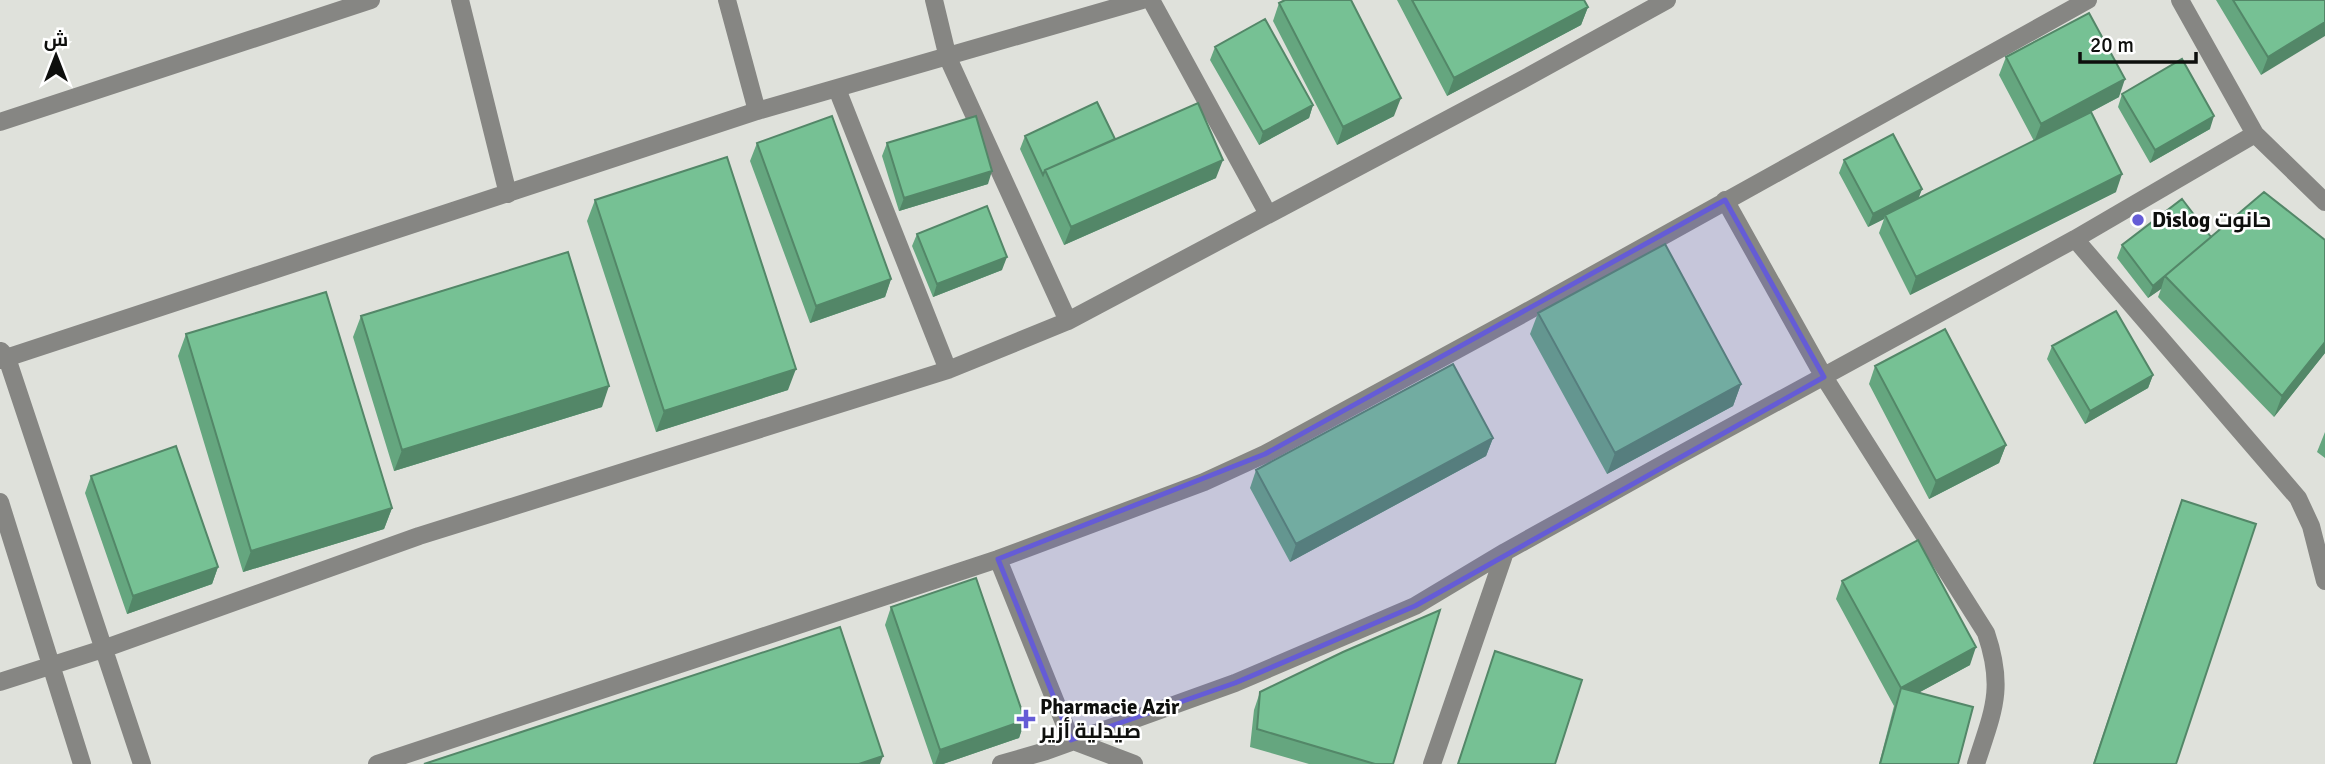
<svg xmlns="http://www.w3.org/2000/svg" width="2325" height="764" viewBox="0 0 2325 764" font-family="Signika,Cairo,sans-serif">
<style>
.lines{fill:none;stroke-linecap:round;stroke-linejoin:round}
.minor{stroke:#868683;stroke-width:18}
.wall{fill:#65a67f}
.shaded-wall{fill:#538768}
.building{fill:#76c194;stroke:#538768;stroke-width:2}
.marked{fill:#655cd6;fill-opacity:0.2;stroke:#655cd6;stroke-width:5;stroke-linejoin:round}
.poi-dot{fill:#655cd6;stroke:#fff;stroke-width:2.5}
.labels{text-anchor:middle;stroke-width:5;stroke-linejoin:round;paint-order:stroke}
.poi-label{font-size:21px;font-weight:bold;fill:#0e0f0d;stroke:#fff;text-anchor:start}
</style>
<rect width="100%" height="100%" fill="#dfe1db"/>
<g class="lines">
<path class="minor" d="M460,0L508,194
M727,0L757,111
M934,0L948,58L1068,321
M1151,0L1268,214
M2180,0L2255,134L2325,202
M837,89L948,370
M0,122L371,0
M1725,200L1824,377L1986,633C2005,689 1993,711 1976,764
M2075,239L2298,498L2311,526L2325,581
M1,351L7,358L142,764
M0,360L757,111L1142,0
M0,502L82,764
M998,559L1071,740L1134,764
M0,682L103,649L419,536L948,370L1068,321L1520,81L1667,0
M377,764L998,559L1204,482L1265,454L1519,316L2088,0
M1001,764L1046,751L1235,683L1415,606L1505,552L1672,459L2075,239L2255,134
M1432,764L1505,552"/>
</g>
<path class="wall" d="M1397,0H1584L1588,7L1581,25L1447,96Z
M2216,0H2325L2261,75Z
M1279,3L1394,116L1337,145L1273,21Z
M1215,47L1313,105L1309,118L1259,145L1210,60Z
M2006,57L2119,97L2080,118L2116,192L1910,295L1879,233L1884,219L1868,227L1839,173L1844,160L1922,189L1918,199L2034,141L1999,75Z
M2122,94L2210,129L2150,163L2118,107Z
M1025,136L1115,139L1216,178L1064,245L1020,149Z
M757,143L891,279L885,297L810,323L750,161Z
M887,143L988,184L899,211L882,156Z
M595,200L788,390L656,432L587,221Z
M917,234L1002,270L933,297L912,246Z
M2211,237L2325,353L2274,417L2158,297L2161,289L2148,298L2117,258L2122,245Z
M1538,313L1741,384L1733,406L1607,474L1530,334Z
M361,316L602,407L394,471L353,337Z
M186,334L392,508L384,529L243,572L178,356Z
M2052,346L2153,375L2148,388L2085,424L2047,359Z
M1875,366L2006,445L1999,463L1929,499L1869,384Z
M2325,432V458L2317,452Z
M1493,438L1486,456L1290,562L1250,488L1256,470Z
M91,476L218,567L212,584L127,614L85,493Z
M2182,500L2176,764H2093L2174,521Z
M1842,581L1970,665L1918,693L1958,764H1879L1894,706L1836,599Z
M891,607L1025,720L1019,738L943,764H933L885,625Z
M1260,692L1393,764H1309L1250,747L1254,710Z"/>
<path class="shaded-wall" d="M1588,7L1581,25L1447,96L1454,78Z
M2325,22V36L2261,75L2268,57Z
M2125,79L2119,97L2034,142L2041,124Z
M1401,98L1394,116L1337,145L1343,127Z
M1313,105L1309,118L1259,145L1263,132Z
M2214,116L2210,129L2150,163L2155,150Z
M1223,160L1216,178L1064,245L1071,227Z
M992,171L988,184L899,211L904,198Z
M2122,174L2116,192L1910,295L1916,277Z
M1922,189L1917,202L1885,215L1884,219L1868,227L1873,214Z
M1007,257L1002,270L933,297L937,284Z
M2165,276L2161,289L2148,298L2153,286Z
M891,279L885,297L810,323L816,306Z
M2325,342V353L2274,417L2282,396Z
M796,369L788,390L656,432L664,411Z
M2153,375L2148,388L2085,424L2090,411Z
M1741,384L1733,406L1607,474L1615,453Z
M609,386L602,407L394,471L402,450Z
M1493,438L1486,456L1290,562L1296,544Z
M2006,445L1999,463L1929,499L1936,481Z
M392,508L384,529L243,572L251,551Z
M218,567L212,584L127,614L133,596Z
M1976,647L1970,665L1896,705L1901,688Z
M1025,720L1019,738L943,764H935L940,750Z
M883,756L880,764H859Z"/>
<path class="building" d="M1285,0H1351L1401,98L1343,127L1279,3Z
M1412,0H1584L1588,7L1454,78Z
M2233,0H2325V22L2268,57Z
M2089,13L2125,79L2041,124L2006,57Z
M1265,19L1313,105L1263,132L1215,47Z
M2182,59L2214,116L2155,150L2122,94Z
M1097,102L1115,139L1045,170L1043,175L1025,136Z
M1198,103L1223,160L1071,227L1045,170Z
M2091,112L2122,174L1916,277L1885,215Z
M832,116L891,279L816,306L757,143Z
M976,116L992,171L904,198L887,143Z
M1893,134L1922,189L1873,214L1844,160Z
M727,157L796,369L664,411L595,200Z
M2264,192L2325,240V342L2282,396L2165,276Z
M2182,199L2211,237L2153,286L2122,245Z
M987,206L1007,257L937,284L917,234Z
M1665,244L1741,384L1615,453L1538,313Z
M568,252L609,386L402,450L361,316Z
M326,292L392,508L251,551L186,334Z
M2116,311L2153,375L2090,411L2052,346Z
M1945,329L2006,445L1936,481L1875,366Z
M1453,364L1493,438L1296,544L1256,470Z
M176,446L218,567L133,596L91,476Z
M2182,500L2256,524L2176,764H2094Z
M1918,540L1976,647L1901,688L1842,581Z
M976,578L1025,720L940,750L891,607Z
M1440,610L1393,764H1375L1257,729L1260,692L1343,652Z
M840,627L883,756L859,764H424Z
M1495,651L1582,680L1555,764H1458Z
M1901,688L1973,707L1958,764H1880Z"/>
<path class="marked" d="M1725,200L1824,377L1415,606L1235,683L1071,740L998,559L1265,454Z"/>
<g class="poi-dot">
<circle cx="2138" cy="220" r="7"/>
<path d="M1022.5 708.5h7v7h7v7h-7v7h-7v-7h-7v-7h7z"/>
</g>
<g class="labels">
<g class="poi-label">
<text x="2152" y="227">Dislog حانوت</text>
<text x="1040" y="714">Pharmacie Azir<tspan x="1040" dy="24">صيدلية أزير</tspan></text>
</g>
</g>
<g transform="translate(56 56)" stroke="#ffffff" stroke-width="5" paint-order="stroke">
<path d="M0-5L12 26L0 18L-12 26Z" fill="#0e0f0d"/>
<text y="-10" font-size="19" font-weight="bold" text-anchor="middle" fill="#0e0f0d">ش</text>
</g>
<path d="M2080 52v10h116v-10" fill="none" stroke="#0e0f0d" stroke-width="3.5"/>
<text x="2090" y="52" font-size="21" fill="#0e0f0d" stroke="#ffffff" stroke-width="5" paint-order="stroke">20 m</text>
</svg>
